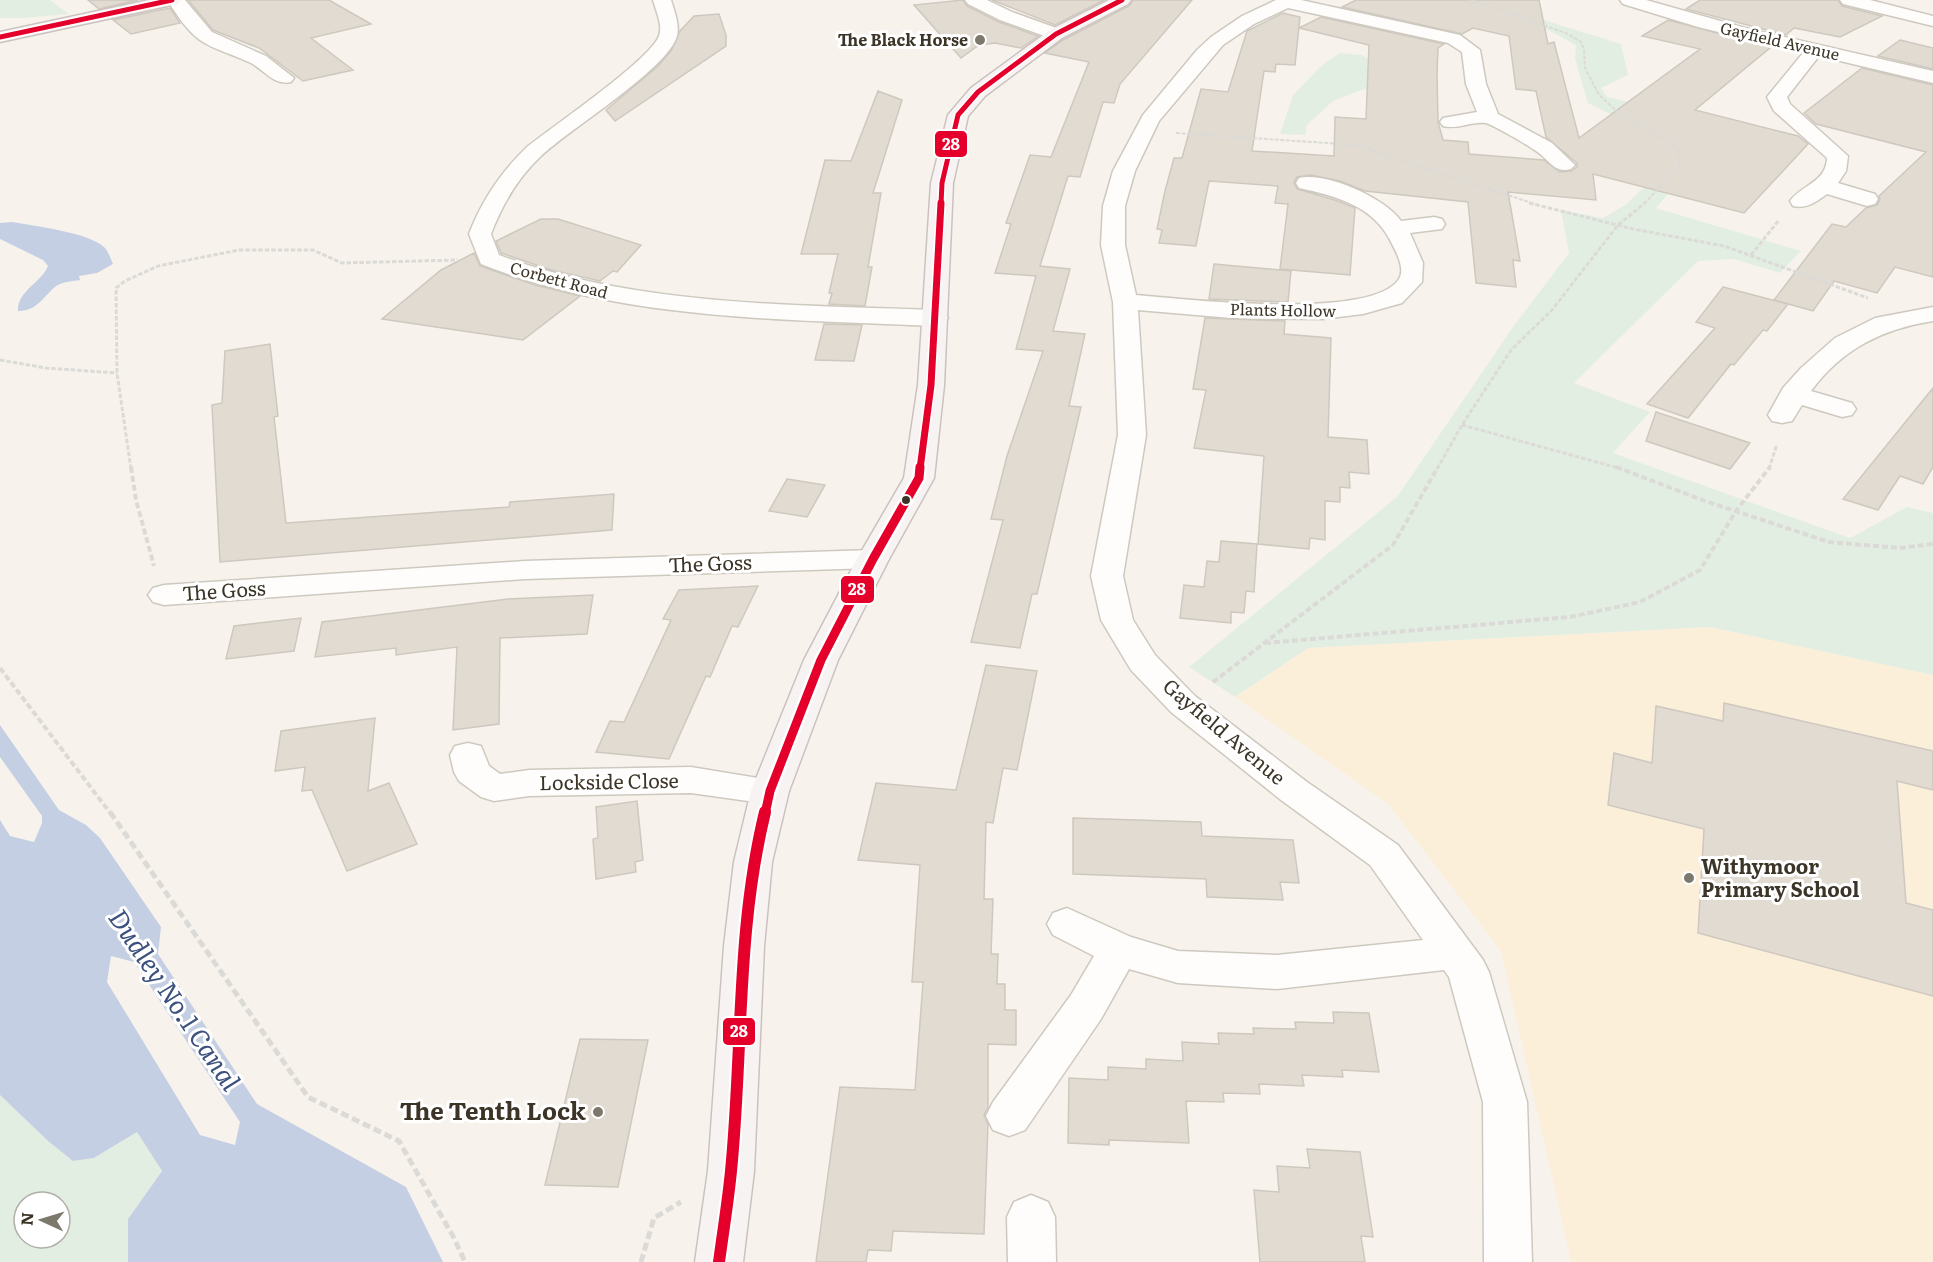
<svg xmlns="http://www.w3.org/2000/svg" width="1933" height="1262" viewBox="0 0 1933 1262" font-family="Literata,serif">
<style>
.built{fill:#fbefda}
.green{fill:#e3eee3;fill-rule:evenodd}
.water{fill:#c5cfe3;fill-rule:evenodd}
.building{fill:#e1dbd2;stroke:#cec8bf;stroke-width:1.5}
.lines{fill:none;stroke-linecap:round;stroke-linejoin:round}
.minor-casing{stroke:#cec9bf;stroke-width:3}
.major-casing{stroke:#cbc2bf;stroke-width:3}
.path-far3{stroke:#dbdad7;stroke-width:2;stroke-dasharray:4 1.5;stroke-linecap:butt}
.path-far2{stroke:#dbdad7;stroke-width:3;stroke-dasharray:4.5 2;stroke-linecap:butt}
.path-far1{stroke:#dbdad7;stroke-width:4;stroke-dasharray:6 3;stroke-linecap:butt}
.path{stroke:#dbdad7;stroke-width:5;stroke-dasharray:8 4;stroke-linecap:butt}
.minor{fill:#fefdfc;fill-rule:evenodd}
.major{fill:#f8f3f3;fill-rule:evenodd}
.bus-1-far3-casing{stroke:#fff;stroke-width:8}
.bus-1-far2-casing{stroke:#fff;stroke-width:10}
.bus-1-far1-casing{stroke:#fff;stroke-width:14}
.bus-1-casing{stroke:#fff;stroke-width:16}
.bus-1-far3{stroke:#e4002b;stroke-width:5}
.bus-1-far2{stroke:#e4002b;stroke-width:7}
.bus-1-far1{stroke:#e4002b;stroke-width:9}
.bus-1{stroke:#e4002b;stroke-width:12}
.poi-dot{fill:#7d786c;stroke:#fff;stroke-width:2}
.bus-dot{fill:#3c3527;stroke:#fff;stroke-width:2}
.labels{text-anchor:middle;stroke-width:6;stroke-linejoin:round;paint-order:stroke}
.far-poi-label{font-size:16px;font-weight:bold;fill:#3c3527;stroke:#fff;text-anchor:end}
.far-street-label{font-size:16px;fill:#3c3527;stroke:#fff}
.street-label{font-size:20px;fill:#3c3527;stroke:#fff}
.poi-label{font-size:20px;font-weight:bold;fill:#3c3527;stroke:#fff;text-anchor:start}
.near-poi-label{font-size:24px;font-weight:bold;fill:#3c3527;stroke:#fff;text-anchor:end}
.near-water-label{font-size:26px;font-style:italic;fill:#3c517e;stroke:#fff}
.line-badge{stroke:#fff;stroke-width:2}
.badge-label{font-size:16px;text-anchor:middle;font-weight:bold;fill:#fff}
</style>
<rect width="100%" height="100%" fill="#f7f3ec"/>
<path class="built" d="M1710,627L1933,675V1262H1571L1501,951L1388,804L1235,697L1308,648Z"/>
<path class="green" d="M0,0H50L69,14L24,18H0Z
M1480,0L1621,44L1628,75L1601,88L1607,97L1651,107L1695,163L1656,208L1801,251L1780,273L1734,259L1698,261L1574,383L1650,412L1613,453L1850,538L1907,507L1933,513V675L1710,627L1308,648L1235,697L1189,667L1397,497L1513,327L1569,253L1561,210L1603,218L1625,205L1668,165L1670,144L1588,103L1575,59L1576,46C1547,26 1512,17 1480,0Z
M1340,53L1362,55L1377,65L1375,85L1333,101L1306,126V135L1280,134L1293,95L1321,66Z
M0,1095L48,1141L73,1161L94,1158L137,1132L162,1171L128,1219V1262H0ZM24,1202H60V1238H24Z"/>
<path class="water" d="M12,222C34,226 87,232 104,247C108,251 111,259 113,264L97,273L79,276L80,280C73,281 62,282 56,286C44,296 36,312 18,311C17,291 42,282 48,266L43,260L0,239V223Z
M0,725L59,810L86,825L100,838L161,927L158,954L257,1104L406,1187L443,1262H128V1219L162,1171L137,1132L94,1158L73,1161L48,1141L0,1095V820L10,836L34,842L42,823V816L0,757ZM111,956L134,962L240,1122L235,1145L200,1135L107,982Z"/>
<path class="building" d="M88,0H138L99,9Z
M188,0H329L371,24L311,38L353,70L303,81L259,48L213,30Z
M963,0L967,6L999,22L1038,36L1021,48L995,43L979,45L961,58L914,5Z
M992,0H1104L1055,25Z
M1133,0H1192L1120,84L1114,103L1103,102L1080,177L1068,176L1040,266L1070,269L1053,331L1085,334L1069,406L1081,407L1037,594H1032L1020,648L971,642L1003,520L991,519L1007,456L1043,351L1016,349L1036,276L995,273L1011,224L1006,223L1030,155L1051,157L1089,62L1045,53L1063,40L1129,6Z
M1356,0H1539L1548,44L1554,42L1579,138L1700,49L1642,36L1668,20L1771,47L1695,110L1798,136L1808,144L1744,213L1593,174L1596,200L1508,192L1520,261L1513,260L1516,287L1476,283L1468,202L1365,191L1340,181L1311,175L1297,177L1294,182L1297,189L1338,201L1355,208L1350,275L1280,269L1288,204L1275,203L1278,186L1209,181L1196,246L1159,243L1162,230L1157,229L1165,191L1174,158H1182L1201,89L1228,92L1247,31L1283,13L1300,17L1295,65L1276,64L1275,72L1264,71L1252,151L1334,156L1335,117L1366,119L1369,45L1299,28L1321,17L1444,44L1438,48L1437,73L1438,122L1443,140L1468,142L1469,154L1544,160L1560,172L1571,171L1577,167V163L1546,137L1536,91L1516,89L1509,36L1473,28L1462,34L1342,7Z
M1700,0H1838L1842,6L1882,16L1840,37L1794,28L1786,35L1686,9Z
M170,8L180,23L131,34L113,20Z
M719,14L726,35V46L615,121L606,110L657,67L671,51L680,31L694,16Z
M1900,40L1933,48V69L1878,56Z
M1862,68L1933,85V277L1895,267L1877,293L1834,281L1813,311L1774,300L1832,224L1846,227L1866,208L1877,205L1880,200L1879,196L1926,152L1816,124L1804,113Z
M878,91L902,100L873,193H881L868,267H872L865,306L829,304L832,293H829L838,254H801L825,160L851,161Z
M541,219H558L641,245L617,272L613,271L600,281L551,270L501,253L496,241Z
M474,253L480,266L535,285L580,296L523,340L382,319L441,270Z
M1214,264L1291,271L1288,302L1209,299Z
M1723,287L1788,304L1767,331L1763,330L1734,365L1731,364L1688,418L1647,404L1715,328L1696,322Z
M1205,318L1285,321L1284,334L1331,338L1328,437L1367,440L1369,474L1349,472L1350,488L1340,487V502L1325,501V540L1310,538L1309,549L1258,544L1264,456L1194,448L1206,390L1193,389Z
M824,324L862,325L854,361L815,360Z
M270,344L278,416L274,417L286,523L509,507L510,502L614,494L612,530L220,562L212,405L222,403L225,351Z
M1933,388V467L1923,484L1900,476L1878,510L1843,499Z
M1656,412L1750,443L1730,469L1646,441Z
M787,479L825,485L807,517L769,511Z
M1221,541L1257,544L1254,592L1246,591L1244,613L1231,612V623L1180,618L1184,585L1204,587L1207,561L1219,562Z
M758,586L738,627L732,626L710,677L706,676L669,759L596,752L610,721L624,722L671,620L663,619L679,590Z
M593,595L587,634L500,638L499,724L453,730L457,647L396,655V648L315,657L322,622L508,599Z
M301,618L294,651L226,659L234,626Z
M986,665L1037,671L1017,770L1003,768L993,823L986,822L984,899H993L991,954H998L997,984H1005V1010H1016V1045L988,1044V1107L984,1115L988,1124L984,1234L893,1231L891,1251L868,1250L866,1262H816L840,1087L915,1090L923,982H912L920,865L858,860L876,783L956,790Z
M1724,703L1933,751V790L1897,781L1906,903L1933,910V996L1698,933L1704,829L1608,805L1614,753L1652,763L1656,706L1723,721Z
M375,718L368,791L389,783L417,844L347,871L312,790L302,791L305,767L275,771L281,731Z
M637,801L643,860L635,862L636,872L596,879L593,839L598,838L596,807Z
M1073,818L1201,822L1202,836L1293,840L1299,883L1280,882L1283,900L1207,897L1206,879L1073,874Z
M1333,1012L1369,1013L1379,1072L1342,1070L1343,1077L1302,1075L1304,1086L1259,1084L1260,1094L1223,1093L1224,1102L1186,1101L1189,1143L1109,1140V1145L1068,1143L1069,1078L1108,1080V1067L1146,1069V1059L1183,1061L1182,1042L1219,1044L1218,1033L1254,1034L1253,1028L1296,1029L1295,1022L1334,1023Z
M580,1039L648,1040L618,1187L545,1185Z
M1307,1149L1360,1152L1373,1237L1361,1236L1365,1262H1260L1254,1190L1279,1192L1277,1166L1310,1168Z"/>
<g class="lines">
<defs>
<path id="minor" d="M167,0H185L212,32L266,56L294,78L291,82C274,86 264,70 251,63C235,55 214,50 200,40C186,30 176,13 167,0Z
M653,0H671C674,10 680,25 677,36C667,70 569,129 540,157C517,179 502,205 491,234L499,255C632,306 794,305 935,310L944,313L948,318L944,323L935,326C784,319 623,321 481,264L469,234C482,200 501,172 527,147C552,127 650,60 659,36C663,25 656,11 653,0Z
M965,0H987L1012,12L1062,30L1065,34L1062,38H1050L1000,20L968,4Z
M1276,0H1301L1460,35L1480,50L1486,84L1498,114L1552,143L1575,165L1571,169C1554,174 1549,159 1536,151C1528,145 1493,125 1486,123C1471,121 1457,130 1443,126L1440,122L1443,118L1477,112L1466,84L1462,52L1448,43L1288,8L1254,24L1223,45L1159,121L1135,171L1125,206V245L1136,295C1184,299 1372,321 1399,279C1406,268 1395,250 1390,240C1372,205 1335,196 1299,188L1296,183L1299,178C1327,172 1385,198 1401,221L1434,217L1442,219L1445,224L1442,229L1410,233L1423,263L1422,282L1402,303L1363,314L1323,319L1231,318L1138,310L1146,435L1123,576L1133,620L1155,655L1195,696L1307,782L1398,845L1483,960L1489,972L1527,1102L1532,1262H1484L1483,1102L1449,977L1444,970L1277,989L1178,983L1129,969L1101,1019L1025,1130L1009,1136L993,1130L986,1116L993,1102L1071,995L1094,956L1053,935L1047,924L1053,913L1067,908L1131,937L1178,951L1277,955L1423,940L1370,865L1281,800L1171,712L1131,670L1101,620L1091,576L1118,435L1113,302L1101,245L1103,206L1113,171L1143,115L1197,50L1211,37L1242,16Z
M1620,0H1646L1745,28L1933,71V83L1819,56L1787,97L1790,104L1848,156L1846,171L1838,183L1875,194L1878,199L1875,204L1867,206L1827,194C1816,202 1807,209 1793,206L1790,201C1802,184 1826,183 1827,158L1774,111L1767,97L1803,53L1698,27L1623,4Z
M1840,0H1870L1933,16V26L1843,4Z
M1933,307V321C1882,329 1842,349 1811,391L1852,403L1856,409L1852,415L1842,417L1802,405L1792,421L1782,423L1772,421L1768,415L1783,388L1801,368L1835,338L1875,318Z
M873,550L884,552L889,559L884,566L873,568L525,579L164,605L153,602L148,595L153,588L164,585L525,561Z
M468,743L481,746L489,766L500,774L529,770L691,767L783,782L789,791L783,800L770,804L691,793L529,796L494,801L481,797L459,781L454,772L450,755L455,746Z
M1031,1195L1048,1202L1055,1217L1056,1262H1008L1007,1217L1014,1202Z"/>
<path id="major" d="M149,0H181L178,4L172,5L0,42V32Z
M1109,0H1131L1128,4L1062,38L985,96L968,116L953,183L944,385L934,478L889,559L838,660L789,791L772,862L764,946L754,1171L743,1262H695L708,1171L724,946L734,862L751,791L804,660L857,559L904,478L918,385L931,183L948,115L971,88L1050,30Z"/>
</defs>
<use href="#minor" class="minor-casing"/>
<use href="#major" class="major-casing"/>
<path class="path-far3" d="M1471,0L1566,33L1581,42L1584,49L1585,68L1599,95L1621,115L1673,144L1679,154V166L1644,204
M1176,133L1357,145L1535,204"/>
<path class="path-far2" d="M1529,203L1633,229L1724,246L1868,298
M1751,255L1779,220
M0,360L46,368L117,373
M1462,425L1622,469
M131,469L117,373L116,288L125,281L158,266L239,250H313L342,263L458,260
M1437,469L1462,425L1511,350L1552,310L1618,225L1645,203
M1769,469L1777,444"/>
<path class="path-far1" d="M131,467L136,500L154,566
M1616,467L1705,501L1829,542L1899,548L1933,544
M1265,643L1570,617L1640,602L1700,570L1736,511L1770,467
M0,668L111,814
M1213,682L1393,545L1438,467"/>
<path class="path" d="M110,812L308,1097L399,1141L454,1238L465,1262
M641,1262L654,1218L681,1202"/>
<use href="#minor" class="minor"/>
<use href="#major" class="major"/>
<defs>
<path id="bus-1-far3" d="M0,37L172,0
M941,204L942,183L958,115L978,92L1056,34L1122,0"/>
<path id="bus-1-far2" d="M920,469L931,385L941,203"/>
<path id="bus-1-far1" d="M765,814L770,791L821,660L873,559L919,478L920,467"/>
<path id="bus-1" d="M719,1262C723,1232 728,1202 731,1171C743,1050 736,931 765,812"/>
</defs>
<use href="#bus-1-far3" class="bus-1-far3-casing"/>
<use href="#bus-1-far2" class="bus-1-far2-casing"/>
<use href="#bus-1-far1" class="bus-1-far1-casing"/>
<use href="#bus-1" class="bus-1-casing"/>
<use href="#bus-1-far3" class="bus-1-far3"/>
<use href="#bus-1-far2" class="bus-1-far2"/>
<use href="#bus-1-far1" class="bus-1-far1"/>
<use href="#bus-1" class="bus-1"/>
</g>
<g class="poi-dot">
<circle cx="980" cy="40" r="6"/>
<circle cx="1689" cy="878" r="6"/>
<circle cx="598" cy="1112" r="6"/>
</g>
<circle class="bus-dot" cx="906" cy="500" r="5"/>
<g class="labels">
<g class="far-poi-label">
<text x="968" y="46">The Black Horse</text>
</g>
<g class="far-street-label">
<text transform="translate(1780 41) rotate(13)" y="6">Gayfield Avenue</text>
<text transform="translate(559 280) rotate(15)" y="6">Corbett Road</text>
<text transform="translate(1283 310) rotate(1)" y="6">Plants Hollow</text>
</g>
<g class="street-label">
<text transform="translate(710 564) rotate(-2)" y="7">The Goss</text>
<text transform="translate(224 591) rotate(-4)" y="7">The Goss</text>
<text transform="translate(1224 732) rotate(40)" y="7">Gayfield Avenue</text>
<text transform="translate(609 782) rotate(-1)" y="7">Lockside Close</text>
</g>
<g class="poi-label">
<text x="1701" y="874">Withymoor<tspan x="1701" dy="23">Primary School</tspan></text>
</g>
<g class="near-poi-label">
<text x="586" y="1120">The Tenth Lock</text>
</g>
<g class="near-water-label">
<text transform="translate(174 1000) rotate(56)" y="9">Dudley No.1 Canal</text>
</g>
</g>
<g class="line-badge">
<rect x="934" y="130" width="34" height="28" rx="6" fill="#e4002b"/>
<rect x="840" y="575" width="35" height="29" rx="6" fill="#e4002b"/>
<rect x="722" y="1017" width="34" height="29" rx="6" fill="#e4002b"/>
</g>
<g class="badge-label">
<text x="951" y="150">28</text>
<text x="857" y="595">28</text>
<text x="739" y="1037">28</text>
</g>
<g transform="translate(42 1220) rotate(274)"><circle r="28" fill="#ffffff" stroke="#b1aea9" stroke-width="1.5"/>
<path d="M0-4.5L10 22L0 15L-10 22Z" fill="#7d786c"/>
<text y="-9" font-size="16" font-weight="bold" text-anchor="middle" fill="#3c3527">N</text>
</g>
</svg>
